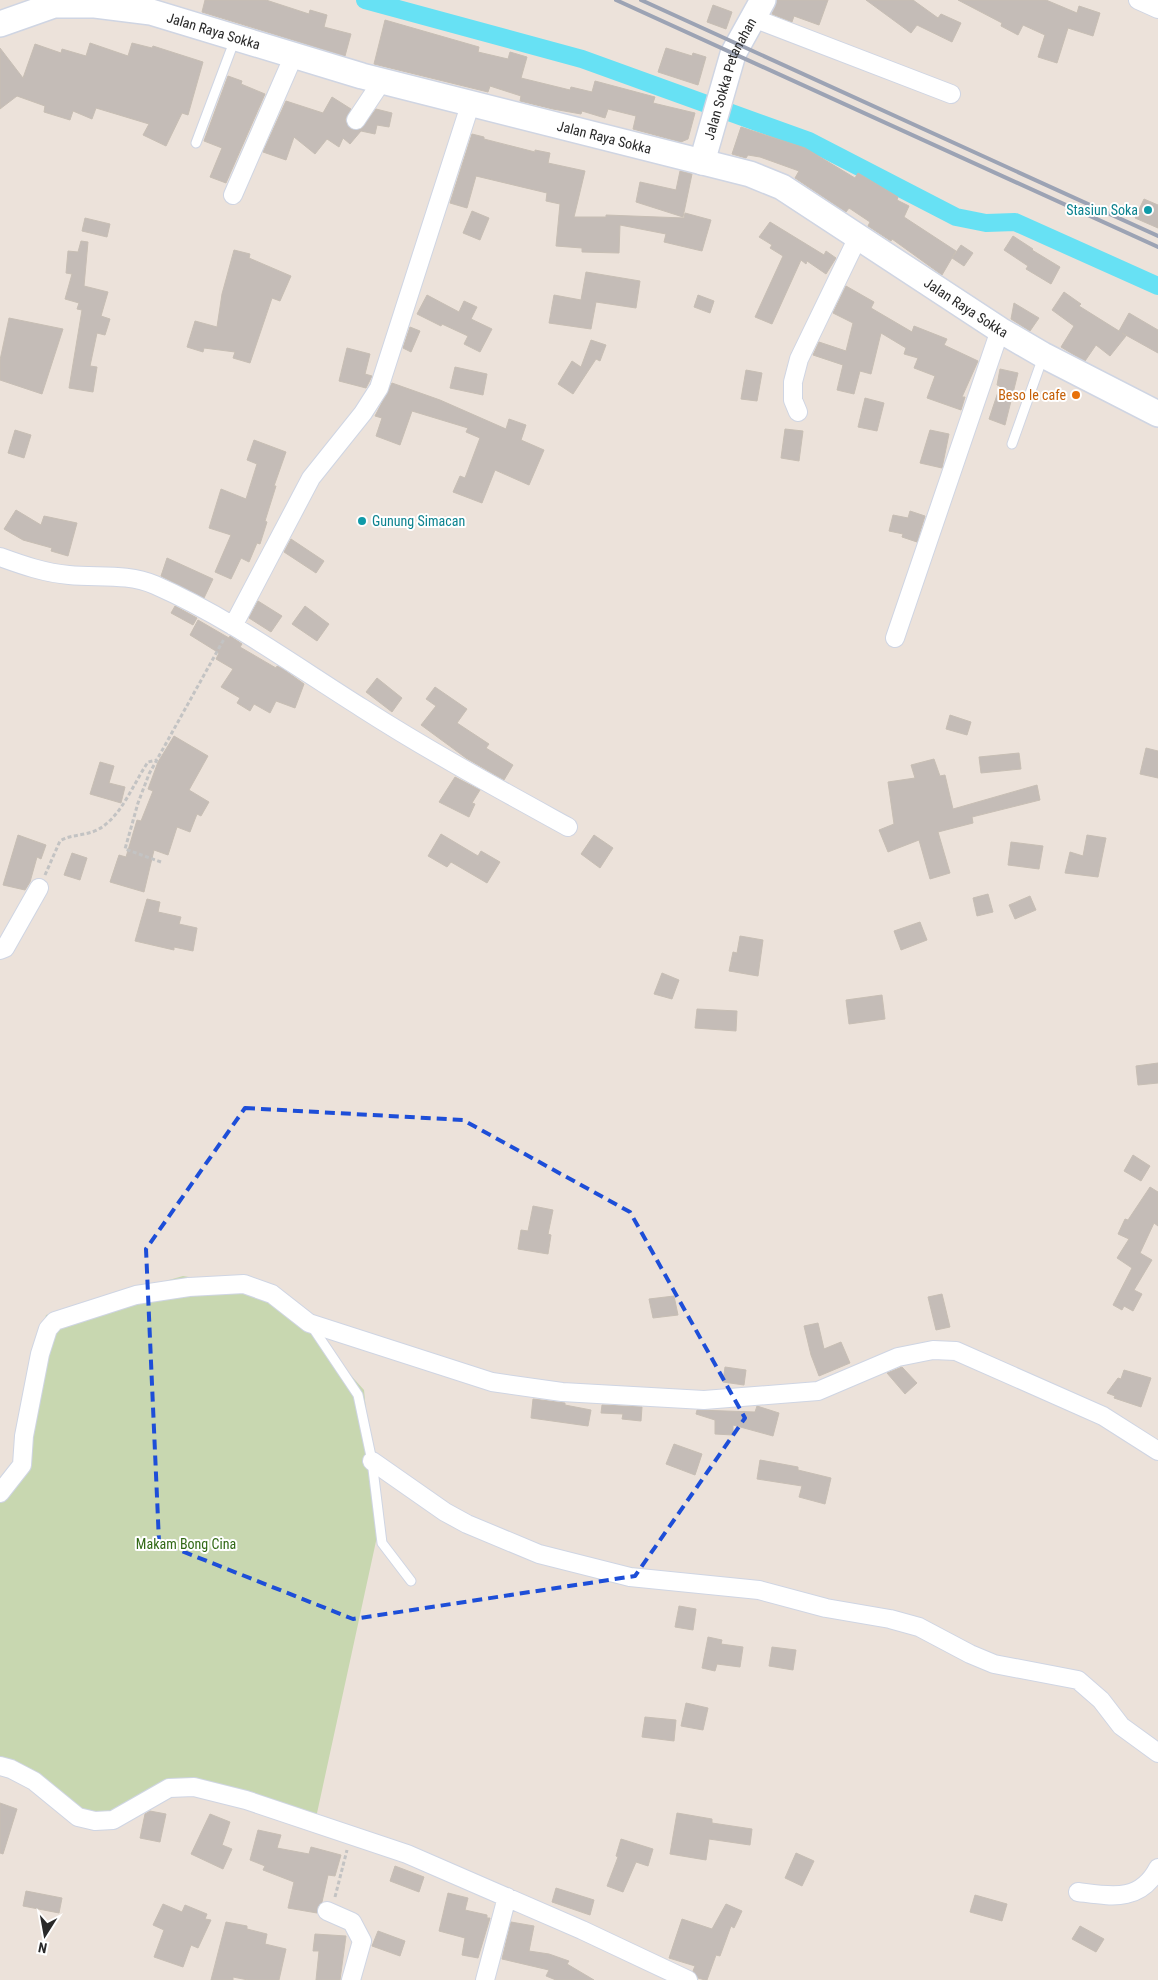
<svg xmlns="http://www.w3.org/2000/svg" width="1158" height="1980" viewBox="0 0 1158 1980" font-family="'Roboto Condensed',sans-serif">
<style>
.cemetery{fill:#c8d7b0}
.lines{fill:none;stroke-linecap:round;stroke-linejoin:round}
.canal{stroke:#67e1f4;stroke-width:18}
.building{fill:#c4bcb7;stroke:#c7beb4}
.lane-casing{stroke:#cfd5e3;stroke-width:11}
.street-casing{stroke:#cfd5e3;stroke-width:20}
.secondary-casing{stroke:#cfd5e3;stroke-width:28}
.path{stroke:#c3c3c3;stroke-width:3;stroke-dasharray:4 2.5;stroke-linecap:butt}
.lane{stroke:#fff;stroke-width:9}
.street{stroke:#fff;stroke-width:18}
.secondary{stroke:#fff;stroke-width:25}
.rail{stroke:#9ca3b4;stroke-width:4}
.marked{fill:none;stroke:#1d4ed8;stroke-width:4;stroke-dasharray:10 6;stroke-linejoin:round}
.culture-dot{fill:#0f9aa8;stroke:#fff;stroke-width:2}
.food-dot{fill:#e8710a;stroke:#fff;stroke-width:2}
.labels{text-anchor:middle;stroke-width:4;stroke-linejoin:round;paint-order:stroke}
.street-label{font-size:14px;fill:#292929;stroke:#fff}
.culture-label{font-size:14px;fill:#0d838f;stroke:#fff;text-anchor:end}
.food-label{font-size:14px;fill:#c56008;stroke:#fff;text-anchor:end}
.park-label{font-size:14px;fill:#326916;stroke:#fff}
</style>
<rect width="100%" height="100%" fill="#ece2da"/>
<path class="cemetery" d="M183,1276L276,1292L364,1390L378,1532L314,1827L166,1789L100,1826L0,1770V1487L18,1464L27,1397L46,1315Z"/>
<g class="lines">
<path class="canal" d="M365,0L582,59L809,141L956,217L986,223L1015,222L1158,286"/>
</g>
<path class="building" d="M205,0H266L309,14L310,10L327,15L324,27L351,34L345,56L202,12Z
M777,0H828L819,25L794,16L792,22L772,14Z
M866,0H913L938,18L941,14L961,23L952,42L917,25L911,33Z
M958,0H1046L1077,13L1079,6L1100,13L1093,36L1068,28L1057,63L1038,57L1045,35L1023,25L1018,35L1001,26L1002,23Z
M713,5L732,12L726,29L707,22Z
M385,20L479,47L478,52L508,59L510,52L527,57L521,78L570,90L571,87L592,92L595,81L655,97L653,103L695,113L688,139L681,142L633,129L636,116L608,109L605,118L582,111L581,114L553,109L520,101L521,96L490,86L488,92L374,64Z
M90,43L128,56L132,43L152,48L153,46L203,62L188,115L182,113L166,146L143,135L149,124L96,108L92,119L73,111L70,120L44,112L45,106L17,96L0,109V48L23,78L35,44L61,53L62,49L86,56Z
M666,48L692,56L693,53L706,57L698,85L658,72Z
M228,76L242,81L241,84L265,94L226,183L210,177L222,148L204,141Z
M332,97L351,109L345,120L351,129H361L376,109L392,113L389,127L377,125L375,134L361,131L350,144L343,138L339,147L327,139L315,154L294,137L286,160L263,152L286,101L323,113Z
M741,127L805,148L855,178L858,173L898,197L897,200L909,206L904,217L956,251L942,275L892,239L891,241L868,226L870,222L849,208L846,212L795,178L799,171L760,157L748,155L746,158L732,154Z
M472,134L484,137V139L535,152V150L550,153L548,163L585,171L574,217H606V215L684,218L685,213L711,220L702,251L664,242L666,234L620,225L619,253L582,252V248L556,246L560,204L546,201L547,193L476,176L467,208L450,203Z
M680,171L692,174L683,217L636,202L640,182L676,190Z
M1144,199L1158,205V228L1135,218Z
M472,211L489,218L480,240L463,233Z
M85,218L110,224L107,237L82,231Z
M770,222L824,255L826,251L836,258L826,274L807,261L806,264L801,260L772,324L755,317L783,256L770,248L772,245L759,237Z
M1013,236L1033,249L1032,250L1060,267L1051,284L1026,269L1028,266L1004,250Z
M81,241L88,242L84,286L108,292L101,316L110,319L105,335L97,333L90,366L97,367L93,392L69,388L82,310L77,309L79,303L65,299L72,274L66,273L68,251L78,252Z
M961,245L973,253L964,266L952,258Z
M234,250L250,254L249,258L291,276L280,301L272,298L250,363L233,358L235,352L204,348L203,352L187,347L195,321L217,327L222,294Z
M586,272L640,281L636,308L596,302L591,329L549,323L554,295L581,300Z
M846,286L874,302L871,308L912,332L914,326L947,339L944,345L978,361L962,397H965L961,410L927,398L935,376L914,368L918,358L904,354L906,348L881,333L871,374L860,371L854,394L837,390L843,365L813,355L819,342L846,351L853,323L833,313Z
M1064,292L1081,304L1079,306L1119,331L1129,313L1158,330V353L1122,333L1126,336L1110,356L1096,345L1085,361L1071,353L1061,347L1074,326L1052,310Z
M427,295L459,312L464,301L477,307L471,319L492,329L480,352L464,344L468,336L442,324L441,326L417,314Z
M698,295L714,301L710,313L694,307Z
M1014,303L1039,318L1030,331L1011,319Z
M9,318L63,329L42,394L0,380V360Z
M410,327L420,331L411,352L403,348Z
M591,340L606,345L600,361L596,359L573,394L558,384L572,361L581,367Z
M347,348L370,354L365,374L372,376L366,388L339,381Z
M455,367L487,374L483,395L450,388Z
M1000,369L1018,373L1005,425L989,419L1000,386L997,385Z
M746,370L762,373L757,401L741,399Z
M392,383L440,400L506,429L509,419L526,425L521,440L544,450L529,485L495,470L482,503L453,492L460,476L465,478L480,438L466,432L468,428L412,411L400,445L376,436L382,418L375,416Z
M865,398L884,403L877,431L858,427Z
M785,429L803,431L799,461L781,458Z
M15,430L31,435L24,458L8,453Z
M930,430L949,434L942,468L920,463Z
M254,440L286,452L274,486H276L265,521L267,522L260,544L257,543L249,562L241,558L231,579L215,572L231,535L209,528L221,489L246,499L257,464L247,460Z
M16,510L41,525L44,516L77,523L68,556L51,551L52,548L23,540L4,529Z
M910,511L925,516L917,542L902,537L903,534L889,531L893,515L908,518Z
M291,539L324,561L316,573L284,552Z
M167,558L213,579L204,598L161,576Z
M258,601L282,616L271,632L249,618Z
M175,606L197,618L193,625L171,613Z
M305,606L329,624L317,641L292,624Z
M198,620L229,638L230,636L242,644L240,647L276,668L277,666L283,669L304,684L295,708L276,701L270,713L254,704L250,711L237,703L240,698L221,687L233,669L216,659L219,653L190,635Z
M377,678L402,698L392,712L366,692Z
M435,687L467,709L457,723L489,744L486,748L513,765L504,780L466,758L421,725L436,706L426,699Z
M950,715L971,722L967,735L946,729Z
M174,736L208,756L189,790L209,802L201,816L197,814L190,832L177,827L168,855L154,850L144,892L110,882L119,855L126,857L137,820L141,821L153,791L148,789L158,762Z
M1146,748L1158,751V778L1140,774Z
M1019,753L1021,769L981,773L979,757Z
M934,759L940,776L945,775L953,809L1037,785L1040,800L972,817L973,823L938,832L950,873L930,879L919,840L888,852L879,830L894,824L888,782L915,778L911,765Z
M100,762L114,766L109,783L125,787L121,803L90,794Z
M455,777L480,790L472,803L475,804L469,817L439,802Z
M441,834L478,856L481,851L500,862L487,883L451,862L447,867L428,856Z
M18,835L46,845L41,859L37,857L30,882L25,890L3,885Z
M594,835L613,848L600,868L581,854Z
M1087,835L1106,838L1098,877L1065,873L1070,852L1083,856Z
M1011,842L1043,846L1039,869L1008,865Z
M72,853L87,858L80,880L64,875Z
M988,894L993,912L977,916L973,898Z
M1030,896L1036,910L1015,919L1009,905Z
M147,899L160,902L158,912L181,917L179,924L197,928L193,951L174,947V950L135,941Z
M920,922L927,940L901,950L894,931Z
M740,936L763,940L758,976L729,971L733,952L737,953Z
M662,973L679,980L672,999L654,994Z
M882,995L885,1019L849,1024L846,1000Z
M697,1009L737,1011L736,1031L695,1028Z
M1158,1063V1083L1138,1085L1136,1066Z
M1133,1155L1150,1166L1141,1181L1124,1171Z
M1150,1187L1158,1192V1226L1154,1223L1140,1253L1152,1260L1134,1290L1142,1294L1133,1311L1124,1306L1122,1310L1113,1305L1132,1268L1117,1258L1129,1239L1118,1234L1125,1219L1128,1220Z
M533,1206L553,1210L548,1234L551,1235L548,1254L518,1249L521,1230L528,1231Z
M942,1294L950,1327L936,1330L928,1297Z
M674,1296L678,1315L653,1318L649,1299Z
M818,1323L824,1349L841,1342L850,1363L819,1376L811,1355L804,1326Z
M725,1367L746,1370L744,1385L723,1382Z
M902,1367L917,1383L905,1394L887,1373Z
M1124,1370L1151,1378L1141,1407L1114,1398L1115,1396L1107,1393L1118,1378L1121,1379Z
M533,1399L565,1403V1405L591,1410L588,1426L531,1418Z
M602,1405L642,1407L641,1421L622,1419L623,1414L601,1413Z
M757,1406L779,1413L773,1436L733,1425V1435L715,1434V1420L696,1414L697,1410L755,1412Z
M674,1444L702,1454L695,1475L666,1464Z
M760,1460L798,1467V1470L831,1478L825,1504L799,1497L802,1486L757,1479Z
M679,1606L696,1609L693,1630L675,1627Z
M708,1637L722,1640L721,1644L743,1647L740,1667L717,1664L715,1671L702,1668Z
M772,1647L796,1650L793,1670L769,1666Z
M686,1703L708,1708L703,1730L681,1726Z
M645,1717L676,1720L674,1741L642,1737Z
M0,1803L17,1809L3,1854L0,1853Z
M150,1811L166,1814L160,1842L140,1838L145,1814Z
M677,1813L712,1819V1823L752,1829L750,1845L709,1839L706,1860L670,1854Z
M210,1814L230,1822L222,1845L232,1849L223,1869L191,1854Z
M258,1830L281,1835L277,1848L309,1854L311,1847L341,1855L335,1876L328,1875L322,1902L318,1906L317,1913L288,1908L294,1882L263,1870L265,1866L250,1860Z
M621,1839L653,1849L648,1866L636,1862L623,1892L607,1886L618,1857L616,1856Z
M796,1853L814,1861L802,1886L785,1878Z
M395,1866L424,1877L419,1892L390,1881Z
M556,1888L594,1900L590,1915L552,1902Z
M26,1891L62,1898L59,1913L23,1906Z
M448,1893L468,1898L465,1910L487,1915V1918H490L478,1958L462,1955L465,1938L439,1931Z
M975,1895L1007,1904L1002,1921L970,1912Z
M163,1904L182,1912L185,1905L207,1914L205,1919L211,1920L198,1948L191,1945L183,1967L154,1957L164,1930L153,1925Z
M726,1904L742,1911L734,1928L731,1926L720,1956L716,1955L707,1980H705L698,1978L693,1971L695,1966L669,1958L682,1919L712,1929Z
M226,1922L247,1926V1929L267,1934L265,1944L286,1949L279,1980H248L233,1977V1980H211Z
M511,1922L534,1926L529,1951L549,1954L569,1961L567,1964L594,1980H556L546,1976L549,1970L502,1959Z
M1080,1926L1104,1939L1096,1952L1072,1939Z
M378,1931L405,1941L400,1956L372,1946Z
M315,1934L346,1936L340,1980H316L319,1951H313Z"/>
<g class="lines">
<defs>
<path id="lane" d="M196,143L235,39
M1012,444L1043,357
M311,1325L358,1395L372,1461L382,1543L411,1581"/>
<path id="street" d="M1138,0L1158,9
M753,18L951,94
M356,120L382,81
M233,195L294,55
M798,412L793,400V382L799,359L858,237
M0,557C22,565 45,573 69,575C98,578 127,573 155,585C228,617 295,666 362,708C429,751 499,789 568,827
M233,626L311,478L363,413L379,388L471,102
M895,638L1000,330
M0,950L5,948L39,888
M372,1461L445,1512L467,1524L539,1554L630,1577L759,1590L826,1608L890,1619L919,1627L970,1654L994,1664L1078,1680L1101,1700L1121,1726L1158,1753
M0,1493L22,1465L24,1436L40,1354L48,1329L55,1321L136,1295L189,1287L244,1284L272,1294L309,1323L492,1382L562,1392L704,1400L818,1391L898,1357L933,1350L956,1351L1103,1416L1158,1451
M0,1766L11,1769L34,1781L78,1817L95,1821L113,1820L169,1788L194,1787L246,1800L407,1854L582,1930L688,1980
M1078,1892C1110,1896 1140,1903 1158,1868
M327,1911L352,1922L362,1941L351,1980
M485,1980L507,1897"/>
<g id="secondary">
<path id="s1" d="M0,24L54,5H95L151,12L362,76L750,174L782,187L1000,330L1043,355L1158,414"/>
<path id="s2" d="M702,162L733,54L763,0"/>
</g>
</defs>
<use href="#lane" class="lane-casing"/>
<use href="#street" class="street-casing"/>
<use href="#secondary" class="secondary-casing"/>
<path class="path" d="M161,862L125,849L138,803L149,774L224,639
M45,875L60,841C71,834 85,836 97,830C121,818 133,784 148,762L157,760
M335,1897L347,1850"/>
<use href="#lane" class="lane"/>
<use href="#street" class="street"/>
<use href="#secondary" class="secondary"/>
<path class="rail" d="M616,0L1158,247
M641,0L1158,236"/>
</g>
<path class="marked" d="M245,1108L463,1120L630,1212L745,1418L635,1576L353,1619L159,1542L146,1249Z"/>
<g class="culture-dot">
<circle cx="1148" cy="210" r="5"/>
<circle cx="362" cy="521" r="5"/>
</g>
<circle class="food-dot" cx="1076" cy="395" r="5"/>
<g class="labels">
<g class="street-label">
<text dy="5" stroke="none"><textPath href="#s1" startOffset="220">Jalan Raya Sokka</textPath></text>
<text dy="5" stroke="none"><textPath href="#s2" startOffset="88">Jalan Sokka Petanahan</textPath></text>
<text dy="5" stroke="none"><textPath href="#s1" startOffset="625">Jalan Raya Sokka</textPath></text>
<text dy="5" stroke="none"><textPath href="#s1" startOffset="1030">Jalan Raya Sokka</textPath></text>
</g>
<g class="culture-label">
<text x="1138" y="215">Stasiun Soka</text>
<text x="372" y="526" text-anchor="start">Gunung Simacan</text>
</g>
<g class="food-label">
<text x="1066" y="400">Beso le cafe</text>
</g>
<g class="park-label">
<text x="186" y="1549">Makam Bong Cina</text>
</g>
</g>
<g transform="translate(45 1935) rotate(191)" stroke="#ffffff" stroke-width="4" paint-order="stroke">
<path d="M0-4L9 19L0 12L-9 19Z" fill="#292929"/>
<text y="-8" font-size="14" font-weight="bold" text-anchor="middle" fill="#292929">N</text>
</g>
</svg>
